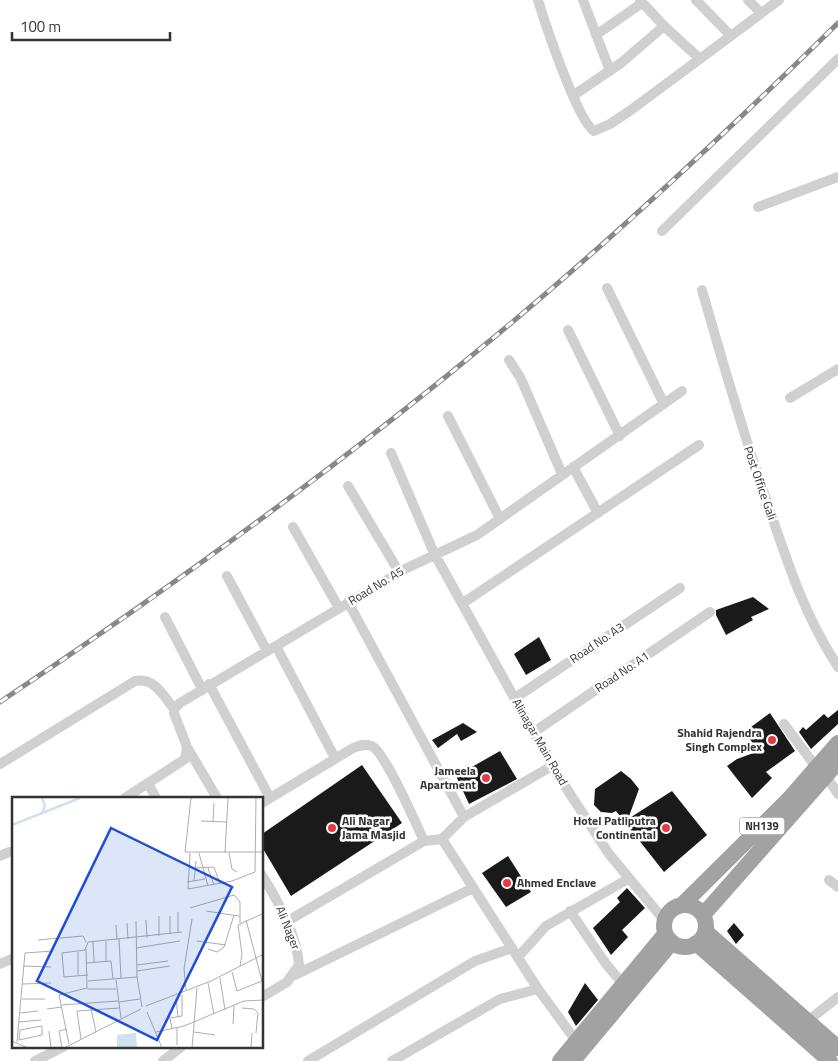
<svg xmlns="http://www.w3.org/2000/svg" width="838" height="1061" viewBox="0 0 838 1061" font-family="'Titillium Web',sans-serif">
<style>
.building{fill:#1a1a1a}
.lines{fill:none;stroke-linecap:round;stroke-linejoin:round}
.minor{stroke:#d0d0d0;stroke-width:10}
.trunk{stroke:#a2a2a2;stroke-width:16}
.rail-casing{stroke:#888;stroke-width:5}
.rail{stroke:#fff;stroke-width:3;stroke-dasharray:9;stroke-linecap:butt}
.poi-dot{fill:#e63946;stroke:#fff;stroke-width:2}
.labels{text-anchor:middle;stroke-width:5;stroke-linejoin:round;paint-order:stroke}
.shield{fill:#fff;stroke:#707070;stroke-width:1}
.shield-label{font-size:11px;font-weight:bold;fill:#333}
.street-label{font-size:12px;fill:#333;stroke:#fff}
.poi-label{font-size:12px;font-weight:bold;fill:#333;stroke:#fff;text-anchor:end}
.inset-river{fill:none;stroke:#cfe2ee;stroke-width:2.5}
.inset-road{fill:none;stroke:#adadad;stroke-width:1}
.view{fill:#1d4ed8;fill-opacity:0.15;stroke:#1d4ed8;stroke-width:2.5}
.inset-edge{fill:none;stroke:#333;stroke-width:2.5}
</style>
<rect width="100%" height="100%" fill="#fff"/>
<path class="building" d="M753,597L769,609L751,617L753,620L726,635L716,615V610Z
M539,637L551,660L526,675L514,654Z
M838,710V724L811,749L799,732L803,727L806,730L824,714L828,718Z
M770,713L795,751L766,772L772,778L752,798L727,766L737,759L759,751L744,732Z
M463,723L477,732L461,741L457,734L438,748L432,740Z
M500,751L517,779L469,804L456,776Z
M362,765L402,823L291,896L262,847V834Z
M621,771L631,779L639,789L628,819L672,791L707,835L664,872L616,811L612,813L601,812L594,805L595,789Z
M508,856L531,892L506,907L482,873Z
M627,888L645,908L622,930L628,937L611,955L593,928L620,902L617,898Z
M734,923L744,935L736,944L727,931Z
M585,983L598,1000L576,1026L568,1012Z"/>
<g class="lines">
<path class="minor" d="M538,0C545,23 577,120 594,131L610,124L631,110L779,0
M583,0L610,71
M640,0L664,26L700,59
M696,0L731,36
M748,0L761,13
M596,35L642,3
M574,95L621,63L664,26
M758,207L838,177
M662,231L838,59
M607,288L664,404
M702,290C723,364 744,436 769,508C789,567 804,614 838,667
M568,330L620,436
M509,360L521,379L562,474
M790,398L838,369
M448,416L500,519
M391,453L434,553L552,766L609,854L664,920
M573,467L598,513
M348,486L399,572
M293,527L339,608
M227,576L267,651
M348,602L464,817
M463,603L699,445
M165,617L202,689
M276,646L335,758
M209,684L270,798
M515,698L680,588
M784,724L816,767
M534,732L710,612
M187,747L217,798
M0,764L135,681C154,677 163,695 174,709
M826,776L838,794
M149,785L156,798
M125,798L185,759L187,747L174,713V709L180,703L407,568L477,535L682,391
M262,803L353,748C359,746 365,743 372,746C386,754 416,824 424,841
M442,839L538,989L579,1045
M0,856L9,852
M262,875C278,901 297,935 299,965L287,982L262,997
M829,880L838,887
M570,911L606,964L623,984
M286,922L424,841L442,839L464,817L552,766
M518,957L546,926L628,879
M0,964L14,958
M295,975L473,888
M804,1024L838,997
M35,1061L63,1047
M163,1061L181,1047
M308,1061L475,961L512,948
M392,1061L500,999L538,989"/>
<path class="trunk" d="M682,905L789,799L838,743
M664 926a21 21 0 1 1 42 0a21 21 0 1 1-42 0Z
M703,915L838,762
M705,931L838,1048
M696,943L830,1061
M576,1057L672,942
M560,1061L665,934"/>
<defs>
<path id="rail" d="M0,702C172,587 339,466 498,334C616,236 728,131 838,23"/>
</defs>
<use href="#rail" class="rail-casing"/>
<use href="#rail" class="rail"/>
</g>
<g class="poi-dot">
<circle cx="772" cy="740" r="5"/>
<circle cx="486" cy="778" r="5"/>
<circle cx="332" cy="828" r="5"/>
<circle cx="666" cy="828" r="5"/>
<circle cx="507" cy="883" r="5"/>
</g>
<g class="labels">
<rect class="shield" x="739.5" y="817.5" width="45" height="17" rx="4"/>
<g class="shield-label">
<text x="762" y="830">NH139</text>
</g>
<g class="street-label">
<text transform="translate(760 483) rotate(71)" y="4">Post Office Gali</text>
<text transform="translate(376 586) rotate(-31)" y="4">Road No. A5</text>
<text transform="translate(597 643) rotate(-34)" y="4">Road No. A3</text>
<text transform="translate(622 672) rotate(-34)" y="4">Road No. A1</text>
<text transform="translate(540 742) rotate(60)" y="4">Alinagar Main Road</text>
<text transform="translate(288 928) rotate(68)" y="4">Ali Nager</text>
</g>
<g class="poi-label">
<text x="762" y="737">Shahid Rajendra<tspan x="762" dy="14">Singh Complex</tspan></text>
<text x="476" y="775">Jameela<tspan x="476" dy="14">Apartment</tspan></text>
<text x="342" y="825" text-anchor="start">Ali Nagar<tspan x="342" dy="14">Jama Masjid</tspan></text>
<text x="656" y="825">Hotel Patliputra<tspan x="656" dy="14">Continental</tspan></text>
<text x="517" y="887" text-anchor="start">Ahmed Enclave</text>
</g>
</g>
<g transform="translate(12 797)">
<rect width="251" height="251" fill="#fff"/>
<path d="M124,236L125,251H105V238Z" fill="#cfe2ee"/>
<path class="inset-river" d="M30,16L33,9L30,1M0,28L68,1"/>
<path class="inset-road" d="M179,1L173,55H252M189,24L215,25M201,24L202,6M178,56L176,92L220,84L243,75L244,1M187,56L196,89M213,56L216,1M217,56L220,72L225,75M183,71L202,70L208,87M196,71L202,88M182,84L184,64M175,85L193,82M178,111L222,98L228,105V126M194,114L227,119M166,115V136M158,119V137M134,123L135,141M234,123L250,184M124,124L125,180L130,210M115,126L116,142M104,128L105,143M147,139V119M107,142L109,181M26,143L71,139L74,145M81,144L82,165M94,144V164M185,144L214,148M124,151L168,144M196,152L205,155L212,150L222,118M66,155V178M75,166L99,164L101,182M125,168L156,164M11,169L39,170M228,169L230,157L226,128L252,116M125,174L158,169M220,175L225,194L250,184M76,178L52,180L50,156L73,153L76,145L170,135M208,181L213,213M104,183L109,221M76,184L125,180M196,186L202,217M11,187L39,186M75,192H104M174,193L172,172L180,122M164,201L166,220M10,202H33M107,205L128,202M49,208L106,204M134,209L199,184L252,157M230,211L242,212L246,216L244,236M35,212L50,210M79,212L84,235M135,215L150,251M8,216L26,214M157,216L160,232M159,221L170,219V198M7,225L29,223M221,227L222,209M30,229V238L7,243L8,233ZM37,234L39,251M144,235L172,229L232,204L252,203M182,235L203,238M69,242L65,214L107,211M0,244L16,251M5,245L13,156L41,154M57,247L47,198L75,191L74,152M165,248V231M50,251L47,234L55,232M52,251L129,212M180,251L185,191M239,251L240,236"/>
<path class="view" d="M99,31L220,90L145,243L25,184Z"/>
<rect width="251" height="251" class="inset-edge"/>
</g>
<path d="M12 32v8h158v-8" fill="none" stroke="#333333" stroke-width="2.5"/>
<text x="20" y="32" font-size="15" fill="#333333" stroke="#ffffff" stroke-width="4" paint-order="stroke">100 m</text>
</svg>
